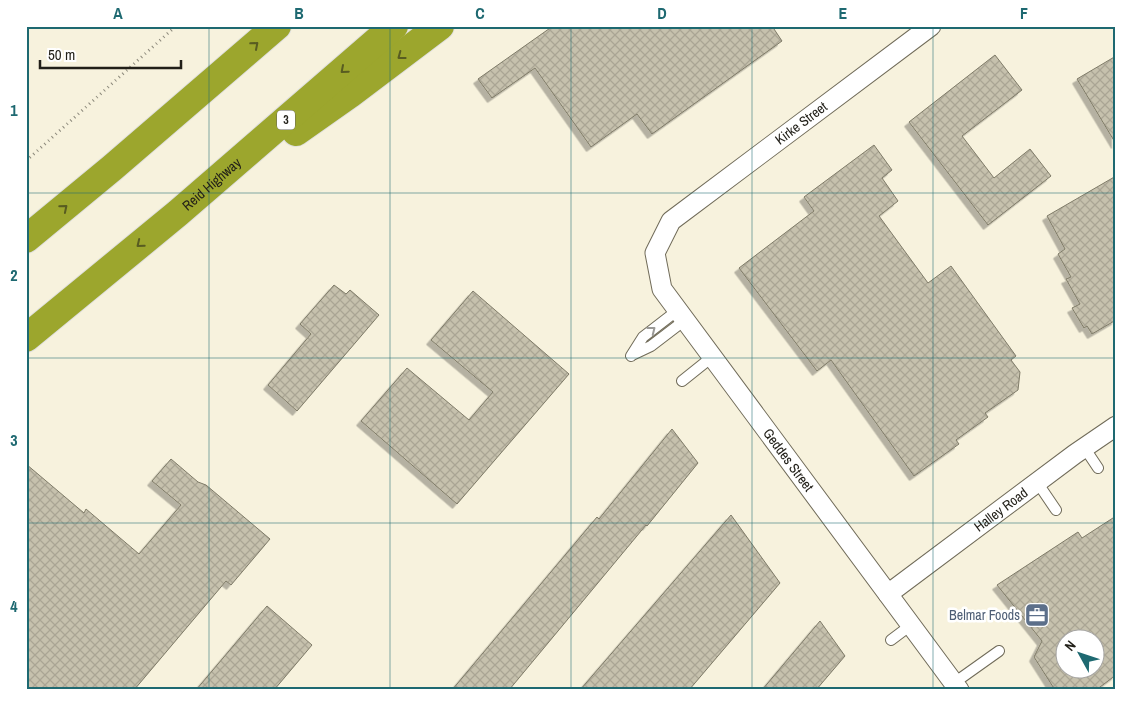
<svg xmlns="http://www.w3.org/2000/svg" width="1142" height="716" viewBox="0 0 1142 716" font-family="'Archivo Narrow',sans-serif">
<style>
.building{fill:url(#building-cross-hatch);stroke:#7f7b68;fill-rule:evenodd;filter:url(#shadow)}
.lines{fill:none;stroke-linecap:round;stroke-linejoin:round}
.service-casing{stroke:#706b59;stroke-width:12}
.minor-casing{stroke:#706b59;stroke-width:21}
.motorway-casing{stroke:#e0e0df;stroke-width:30}
.path{stroke:#8d8a7c;stroke-width:3;stroke-dasharray:1 4;stroke-linecap:butt}
.service{stroke:#fff;stroke-width:10}
.minor{stroke:#fff;stroke-width:19}
.motorway{stroke:#9ca62d;stroke-width:28}
.oneway{stroke:#585c21}
.oneway2{stroke:#9b9a97}
.grid{fill:none;stroke:#1e6971;stroke-width:1;stroke-opacity:0.55}
.labels{text-anchor:middle;stroke-width:5;stroke-linejoin:round;paint-order:stroke}
.shield{fill:#fff;stroke:#64625d;stroke-width:1}
.shield-label{font-size:12px;font-weight:bold;fill:#211f18}
.street-label{font-size:14px;fill:#211f18;stroke:#fff}
.service-label{font-size:14px;fill:#4e5e75;stroke:#fff;text-anchor:end}
.neatline{fill:none;stroke:#1e6971;stroke-width:2}
.grid-label{font-size:16px;text-anchor:middle;font-weight:bold;fill:#1e6971}
</style>
<defs>
<pattern id="building-cross-hatch" width="8" height="8" patternUnits="userSpaceOnUse" patternTransform="scale(1.25)"><rect width="8" height="8" fill="#c6c1ad"/><path d="M0 0l8 8M0 8l8-8" fill="none" stroke="#aaa594"/></pattern>
<filter id="shadow"><feDropShadow dx="-4.5" dy="4.5" stdDeviation="0" flood-color="#0004"/></filter>
</defs>
<rect width="100%" height="100%" fill="#f7f2dd"/>
<path class="building" d="M553,26H772L782,41L652,134L637,114L591,147L535,68L492,98L478,79Z
M995,55L1022,90L962,136L994,178L1030,149L1051,176L988,225L909,122Z
M1116,56V144L1077,79Z
M874,145L892,170L882,178L898,201L879,216L928,283L951,266L1016,356L1011,360L1020,372L1018,390L985,413L988,417L956,440L959,444L914,476L831,360L817,371L739,268L814,211L804,197Z
M1116,176V320L1092,334L1087,326L1084,328L1072,308L1080,304L1066,279L1071,277L1058,254L1065,249L1047,216Z
M334,285L346,294L350,290L379,315L297,411L268,385L311,334L300,324Z
M473,291L569,374L457,504L361,421L407,368L469,420L493,392L431,340Z
M672,429L698,463L647,526L646,525L509,690H452L597,517L599,519Z
M171,459L198,482L206,485L270,539L231,585L226,581L134,690H26V464L84,513L86,509L139,554L181,505L152,481Z
M731,515L780,583L689,690H580Z
M1116,516V675L1096,690H1055L1034,657L1042,641L997,585L1078,532L1082,538ZM1064,638H1094V668H1064Z
M267,606L312,645L274,690H196Z
M820,621L845,656L816,690H762Z"/>
<g class="lines">
<defs>
<path id="service" d="M632,355L651,346L685,320
M631,356L643,337L678,310
M682,381L712,357
M1084,447L1098,468
M1037,482L1056,510
M891,640L911,625
M954,683L999,651"/>
<g id="minor">
<path id="s1" d="M931,26L671,221L655,253L662,289L959,690"/>
<path id="s2" d="M888,594L1075,454L1116,426"/>
</g>
<g id="motorway">
<path d="M296,132L350,94L440,26"/>
<path d="M26,239L112,168L277,26"/>
<path id="s3" d="M26,338L178,213L394,26"/>
</g>
</defs>
<use href="#service" class="service-casing"/>
<use href="#minor" class="minor-casing"/>
<use href="#motorway" class="motorway-casing"/>
<path class="path" d="M26,161L176,26"/>
<use href="#service" class="service"/>
<use href="#minor" class="minor"/>
<use href="#motorway" class="motorway"/>
</g>
<defs><path id="oneway-chevron" d="M-2-3.5L2.5 0L-2 3.5" fill="none" stroke-width="1.6" stroke-linecap="round" stroke-linejoin="round" transform="scale(1.25)"/></defs>
<g class="oneway">
<use href="#oneway-chevron" transform="translate(255 45) rotate(-41)"/>
<use href="#oneway-chevron" transform="translate(401 56) rotate(143)"/>
<use href="#oneway-chevron" transform="translate(344 70) rotate(139)"/>
<use href="#oneway-chevron" transform="translate(64 208) rotate(-40)"/>
<use href="#oneway-chevron" transform="translate(140 244) rotate(141)"/>
</g>
<use class="oneway2" href="#oneway-chevron" transform="translate(652 330) rotate(-38)"/>
<path class="grid" d="M209,26V690M390,26V690M571,26V690M752,26V690M933,26V690M26,193H1116M26,358H1116M26,523H1116"/>
<defs>
<symbol id="office-square" viewBox="-11 -11 22 22"><rect x="-9" y="-9" width="18" height="18" rx="4" fill="#5c6f8a" stroke="#fff"/><path d="M-6-3h4V-5.5h4V-3h4V5H-6ZM-1-4.5V-3h2v-1.5ZM-6 0V1H6V0Z" fill="#fff"/></symbol>
</defs>
<g fill-rule="evenodd">
<use href="#office-square" x="1023" y="601" width="28" height="28"/>
</g>
<g class="labels">
<rect class="shield" x="277" y="110.5" width="18" height="19" rx="4"/>
<g class="shield-label">
<text x="286" y="124">3</text>
</g>
<g class="street-label">
<text transform="translate(801 123) rotate(-37)" y="5">Kirke Street</text>
<text dy="5" stroke="none"><textPath href="#s3" startOffset="241">Reid Highway</textPath></text>
<text dy="5" stroke="none"><textPath href="#s1" startOffset="610">Geddes Street</textPath></text>
<text dy="5" stroke="none"><textPath href="#s2" startOffset="141">Halley Road</textPath></text>
</g>
<g class="service-label">
<text x="1020" y="620">Belmar Foods</text>
</g>
</g>
<rect width="1142" height="716" fill="none" stroke="#ffffff" stroke-width="55"/>
<g transform="translate(1080 654) rotate(310)"><circle r="24" fill="#ffffff" stroke="#a6a5a3"/>
<path d="M0-4L9 19L0 12L-9 19Z" fill="#1e6971"/>
<text y="-8" font-size="14" font-weight="bold" text-anchor="middle" fill="#211f18">N</text>
</g>
<path d="M40 60v8h141v-8" fill="none" stroke="#211f18" stroke-width="2.5"/>
<text x="48" y="60" font-size="15" fill="#211f18" stroke="#ffffff" stroke-width="4" paint-order="stroke">50 m</text>
<rect x="28" y="28" width="1086" height="660" class="neatline"/>
<g class="grid-label">
<text x="118" y="19">A</text>
<text x="299" y="19">B</text>
<text x="480" y="19">C</text>
<text x="662" y="19">D</text>
<text x="843" y="19">E</text>
<text x="1024" y="19">F</text>
<text x="14" y="116">1</text>
<text x="14" y="281">2</text>
<text x="14" y="446">3</text>
<text x="14" y="612">4</text>
</g>
</svg>
